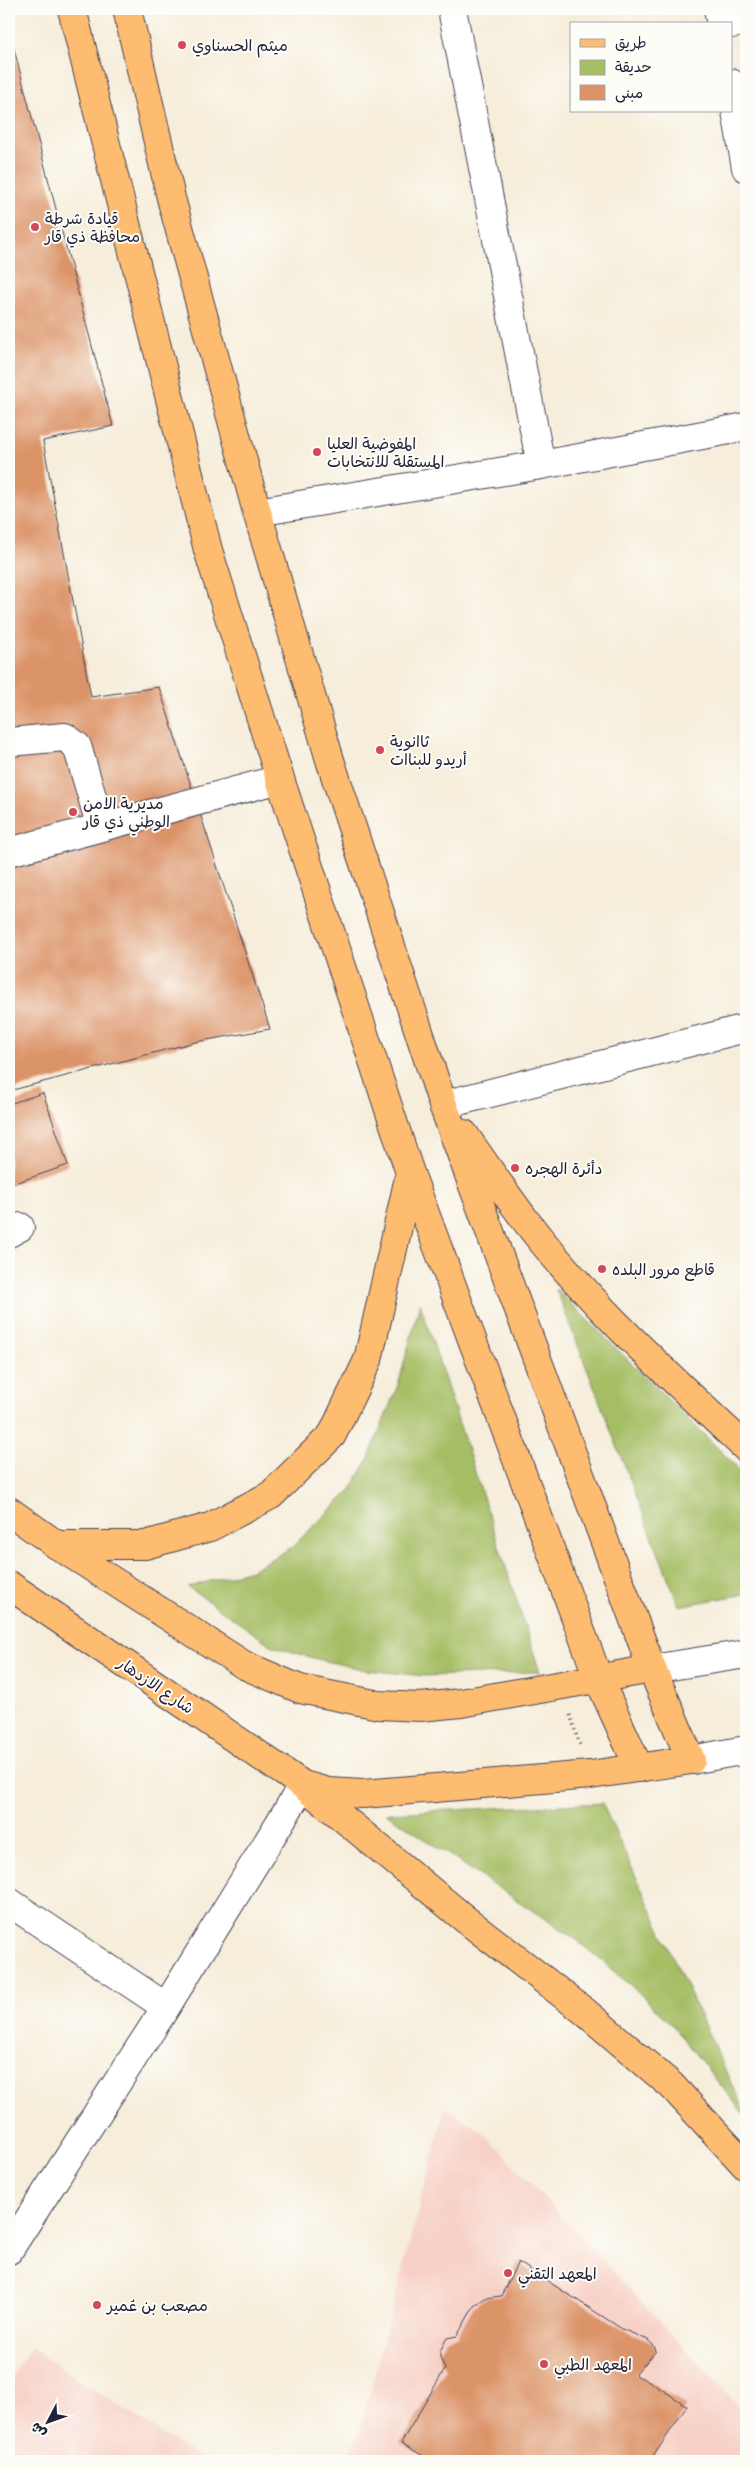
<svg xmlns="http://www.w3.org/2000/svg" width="755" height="2470" viewBox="0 0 755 2470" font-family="Sriracha,'Playpen Sans Arabic',sans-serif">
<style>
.built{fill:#f7d1c7}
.green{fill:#a5bd63;stroke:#64704f}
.building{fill:#db9367}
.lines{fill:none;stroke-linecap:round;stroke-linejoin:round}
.minor-casing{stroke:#424053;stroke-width:30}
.major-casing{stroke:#424053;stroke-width:30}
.highway-casing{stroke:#424053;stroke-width:30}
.path{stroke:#424053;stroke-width:3;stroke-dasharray:1 4;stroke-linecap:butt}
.minor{stroke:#fff;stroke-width:28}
.major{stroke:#febc70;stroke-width:28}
.highway{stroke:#febc70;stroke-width:28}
.poi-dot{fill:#d1495b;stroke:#fdfcf7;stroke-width:2}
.labels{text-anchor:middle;stroke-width:4;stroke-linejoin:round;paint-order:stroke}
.poi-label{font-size:16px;fill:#22223b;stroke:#fdfcf7;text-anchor:start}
.street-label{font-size:16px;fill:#22223b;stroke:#fdfcf7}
</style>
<rect width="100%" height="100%" fill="#fdfcf7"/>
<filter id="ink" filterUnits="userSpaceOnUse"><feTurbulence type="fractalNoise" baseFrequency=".02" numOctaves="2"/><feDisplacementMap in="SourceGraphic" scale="10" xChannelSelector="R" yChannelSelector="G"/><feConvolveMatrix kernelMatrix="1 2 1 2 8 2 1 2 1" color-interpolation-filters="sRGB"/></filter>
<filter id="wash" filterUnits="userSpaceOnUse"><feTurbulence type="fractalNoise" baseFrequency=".0096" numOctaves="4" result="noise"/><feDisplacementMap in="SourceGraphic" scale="20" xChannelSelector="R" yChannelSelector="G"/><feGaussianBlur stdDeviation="1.12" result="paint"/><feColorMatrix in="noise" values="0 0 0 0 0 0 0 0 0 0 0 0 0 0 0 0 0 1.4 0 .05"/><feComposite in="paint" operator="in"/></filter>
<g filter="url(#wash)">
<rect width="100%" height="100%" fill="#f6edda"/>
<path class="built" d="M445,2108L483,2132L746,2414V2461H341L358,2437Z
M30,2348L204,2461H9V2381Z"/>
<path class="green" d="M556,1289L746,1476V1594L679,1606Z
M420,1303L540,1672L424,1676L365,1670L313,1658L272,1646L188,1587L251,1570L291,1548L350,1491L368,1460L399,1382Z
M602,1803L746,2115V2117L673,2026L636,1990L578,1941L386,1813Z"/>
<g id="blocks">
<path class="building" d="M9,30L113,426L43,441L91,697L159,687L270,1029L195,1042L9,1091Z
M43,1093L68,1165L9,1185V1104Z
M518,2262L622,2329L648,2340L654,2346L656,2351L635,2375L649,2381L687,2406L650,2461H432L401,2443L445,2369L440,2358V2351L447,2338L457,2336L474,2306L485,2298L501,2296Z"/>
</g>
</g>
<g filter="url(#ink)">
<use href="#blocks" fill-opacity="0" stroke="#424053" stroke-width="1"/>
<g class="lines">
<defs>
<path id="minor" d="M452,9L541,465
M718,9L721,24
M731,24L746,22
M731,83L746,168
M257,512L541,465L746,427
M9,742L65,737L77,746L101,827
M9,852L280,779
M443,1105L746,1028
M9,1233L20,1227
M652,1669L746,1654
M691,1760L746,1750
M9,1902L166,2007
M9,2250L166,2007L303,1785"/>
<path id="major" d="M9,1511L57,1545L244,1665L300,1689L379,1705L420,1707L461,1703L652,1669
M9,1585L303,1785L328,1792L363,1794L590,1775L691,1760"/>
<path id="highway" d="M72,9L208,550L280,779L410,1173L599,1680L639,1768
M127,9L171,198L257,512L330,760L443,1105L652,1669L691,1760
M464,1134C484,1163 504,1192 526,1221C590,1305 670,1376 746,1448
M57,1545H145L210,1527L271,1495L332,1435L368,1360L410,1173
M303,1785L465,1919L584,2011L671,2085L746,2166"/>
</defs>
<use href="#minor" class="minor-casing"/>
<use href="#major" class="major-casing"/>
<use href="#highway" class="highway-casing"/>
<path class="path" d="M570,1715L580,1745"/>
<use href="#minor" class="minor"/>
<use href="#major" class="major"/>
<use href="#highway" class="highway"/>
</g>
</g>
<g class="poi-dot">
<circle cx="182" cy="45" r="5"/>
<circle cx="35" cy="227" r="5"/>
<circle cx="317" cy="452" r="5"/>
<circle cx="380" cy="750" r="5"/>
<circle cx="73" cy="812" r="5"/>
<circle cx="515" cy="1168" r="5"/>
<circle cx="602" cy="1269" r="5"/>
<circle cx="508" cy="2273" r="5"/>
<circle cx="97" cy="2305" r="5"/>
<circle cx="544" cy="2364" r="5"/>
</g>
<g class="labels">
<g class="poi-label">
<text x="192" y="51">ميثم الحسناوي</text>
<text x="45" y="224">قيادة شرطة<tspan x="45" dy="18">محافظة ذي قار</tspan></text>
<text x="327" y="449">المفوضية العليا<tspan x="327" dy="18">المستقلة للانتخابات</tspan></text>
<text x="390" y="747">ثاانوية<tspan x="390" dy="18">أريدو للبناات</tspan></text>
<text x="83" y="809">مديرية الامن<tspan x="83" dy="18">الوطني ذي قار</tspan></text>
<text x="525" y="1174">دأئرة الهجره</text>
<text x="612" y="1275">قاطع مرور البلده</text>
<text x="518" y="2279">المعهد التقني</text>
<text x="107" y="2311">مصعب بن عُمير</text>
<text x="554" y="2370">المعهد الطبي</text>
</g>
<g class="street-label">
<text transform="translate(156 1685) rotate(34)" y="6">شارع الازدهار</text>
</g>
</g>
<rect width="755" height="2470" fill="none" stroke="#fdfcf7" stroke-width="30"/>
<rect x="570" y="22" width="162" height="90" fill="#fdfcf7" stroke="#a5a5ac"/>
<rect x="580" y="39" width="25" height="8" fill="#febc70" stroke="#a5a5ac"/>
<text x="615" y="48" font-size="15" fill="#22223b">طريق</text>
<rect x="580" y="60" width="25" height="15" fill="#a5bd63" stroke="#a5a5ac"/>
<text x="615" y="72" font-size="15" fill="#22223b">حديقة</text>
<rect x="580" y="85" width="25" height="15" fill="#db9367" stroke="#a5a5ac"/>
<text x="615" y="98" font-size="15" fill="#22223b">مبنى</text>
<g transform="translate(48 2422) rotate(229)" stroke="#fdfcf7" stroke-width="4" paint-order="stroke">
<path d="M0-4L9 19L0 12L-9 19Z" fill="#22223b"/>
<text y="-8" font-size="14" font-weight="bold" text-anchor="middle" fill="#22223b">ش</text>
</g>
</svg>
